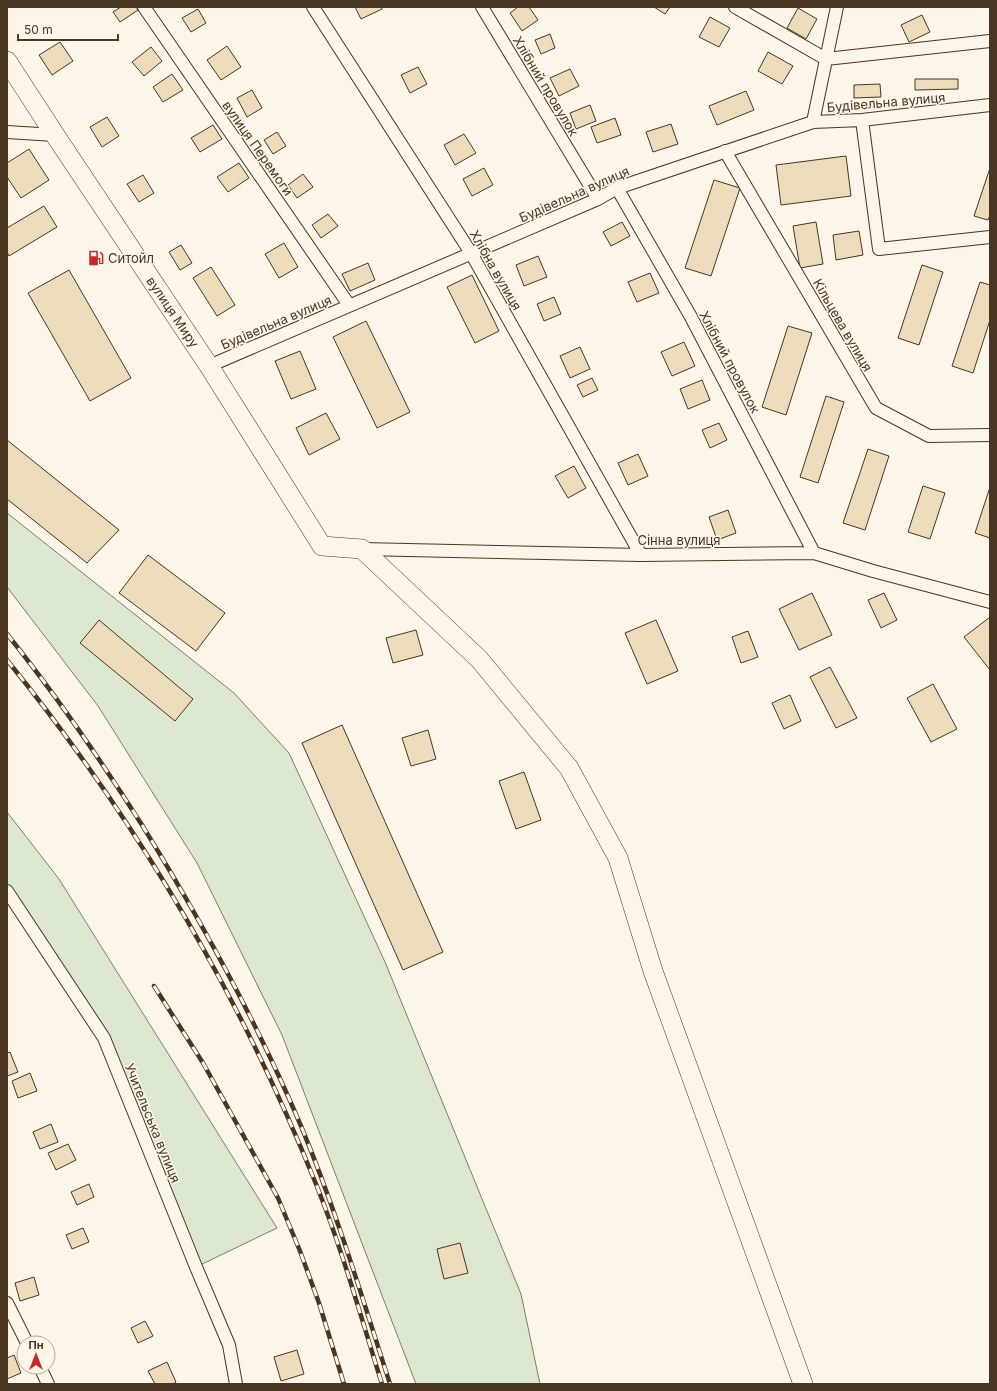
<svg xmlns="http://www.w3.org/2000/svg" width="997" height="1391" viewBox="0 0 997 1391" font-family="Inter,sans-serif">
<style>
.green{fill:#dce7d0;stroke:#887966}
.building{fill:#ecdcbc;stroke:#4a3520}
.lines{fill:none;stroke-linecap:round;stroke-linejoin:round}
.minor-casing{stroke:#4a3520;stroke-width:14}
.primary-casing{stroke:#4a3520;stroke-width:20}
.minor{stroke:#fbf6e9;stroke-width:12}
.primary{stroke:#fbf6e9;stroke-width:19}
.rail-casing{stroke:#4a3520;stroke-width:4.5}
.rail{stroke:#fbf6e9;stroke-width:3;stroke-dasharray:9;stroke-linecap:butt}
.labels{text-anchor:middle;stroke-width:3;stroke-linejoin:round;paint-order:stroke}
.street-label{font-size:13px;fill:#4a3520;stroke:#fbf6e9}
.poi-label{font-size:13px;fill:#4a3520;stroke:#fbf6e9;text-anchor:start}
</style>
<rect width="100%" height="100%" fill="#fbf6e9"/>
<path class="green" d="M7,513L234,693L289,753L385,962L521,1294L540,1384H416L282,1035L197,863L98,706L7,587Z
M7,812L59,879L277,1228L196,1267L104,1038L7,891Z"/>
<path class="building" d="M121,7H136L138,10L120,22L113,12Z
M355,7H381L382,9L361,19Z
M518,7H529L538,20L522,31L510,13Z
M654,7H670L665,14Z
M798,8L817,19L806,39L787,28Z
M198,9L206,23L191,32L182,18Z
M922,15L930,32L909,42L901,25Z
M710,17L730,28L719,47L699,37Z
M550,34L555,48L541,54L535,40Z
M60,42L73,61L52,75L39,55Z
M227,46L241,67L221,80L207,60Z
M151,47L162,61L144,76L132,62Z
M768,52L793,66L782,84L758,71Z
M418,67L427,84L410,93L401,75Z
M570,69L579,86L559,96L550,78Z
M172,74L183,90L163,102L153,87Z
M915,79H958V89L915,90Z
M880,84L881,97L854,98V85Z
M252,90L262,108L247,117L237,98Z
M746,91L754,110L717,125L709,106Z
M590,105L596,121L576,129L570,113Z
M107,117L119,136L102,147L90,127Z
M615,118L621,135L597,143L591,127Z
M671,124L678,144L653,152L646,132Z
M213,125L222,139L200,152L191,138Z
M277,132L286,146L273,154L264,140Z
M464,134L476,153L455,165L444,145Z
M29,149L49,180L21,198L7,177V163Z
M846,156L851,196L781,205L776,165Z
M239,163L249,178L228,192L217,177Z
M484,168L493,185L472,196L463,179Z
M990,168V215L988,220L974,216Z
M303,174L313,187L297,198L288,185Z
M143,175L154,193L139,202L127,184Z
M714,180L740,188L711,276L685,268Z
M44,206L57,227L9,256L7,252V228Z
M328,214L338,226L321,238L312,225Z
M622,222L630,236L611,246L603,232Z
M816,222L823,264L800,268L793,226Z
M859,231L863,255L836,260L833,235Z
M284,243L298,267L279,278L265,254Z
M181,245L192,263L180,270L169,252Z
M538,256L547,277L524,286L516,265Z
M368,263L375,280L350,291L342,274Z
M922,265L943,272L919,345L898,338Z
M211,267L235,305L217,316L193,278Z
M69,270L131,378L90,401L28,293Z
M650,273L659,293L637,302L628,282Z
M472,275L499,331L475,343L447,287Z
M980,282L990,285V320L973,373L952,366Z
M554,297L561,314L544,321L537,304Z
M366,321L410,412L377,428L333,337Z
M788,326L812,333L786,415L762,407Z
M684,342L695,366L672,376L661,352Z
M580,347L590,369L570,378L560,356Z
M300,351L316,389L291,399L275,361Z
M592,378L598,390L583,397L577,385Z
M702,380L710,400L688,409L680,389Z
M826,396L844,402L818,483L800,477Z
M326,413L340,439L309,455L296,428Z
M719,423L727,440L710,448L702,430Z
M7,440L119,530L87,563L7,499Z
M868,449L889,456L865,530L843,523Z
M638,454L648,476L628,485L618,463Z
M574,466L586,488L568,498L555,476Z
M923,486L945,493L930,539L908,532Z
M990,487V538L975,533Z
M728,510L736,533L717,540L709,517Z
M148,555L225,613L196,651L119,593Z
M812,593L832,635L799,650L779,609Z
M884,593L897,620L881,628L868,600Z
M990,617V670L964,637Z
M99,620L193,699L175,721L80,643Z
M656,620L678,671L647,684L625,633Z
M416,630L423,655L393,663L386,638Z
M748,631L758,657L741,663L732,637Z
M830,667L857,718L836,728L810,677Z
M933,684L957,729L931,742L907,698Z
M790,695L801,721L784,729L772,703Z
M342,725L443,952L403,970L302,743Z
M428,730L436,759L411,766L402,738Z
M524,772L541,820L516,829L499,781Z
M10,1052L18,1072L7,1076V1053Z
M30,1073L37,1091L18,1098L12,1081Z
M51,1124L58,1142L40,1149L33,1132Z
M68,1144L76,1160L56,1170L48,1153Z
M89,1184L94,1197L77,1205L71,1192Z
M83,1228L89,1242L72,1249L66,1235Z
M460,1243L468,1273L444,1279L437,1249Z
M34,1277L39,1295L20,1301L15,1283Z
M145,1321L153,1336L138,1343L131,1328Z
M297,1350L304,1374L281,1381L274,1357Z
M14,1355L21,1373L7,1379V1358Z
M167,1362L176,1382L173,1384H155L148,1371Z"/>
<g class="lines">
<defs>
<path id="minor" d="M144,7L349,305
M313,7L471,253L641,555
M482,7L598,199
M735,7L826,59L990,41
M862,120L879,249L990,237
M813,122L837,7
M7,132L55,135
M725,151L876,408L929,436L990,435
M617,188L691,317L814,553
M209,366L598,199L617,188L813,122L862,120L990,105
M362,549L641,555L814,553L873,571L990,602
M7,891L104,1038L196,1267L229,1345L236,1384
M7,1303L27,1343
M40,1367L48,1384"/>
<path id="primary" d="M7,61L55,135L209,366L322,546L362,549L479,659L569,768L618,858L653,971L803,1384"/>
</defs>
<use href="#minor" class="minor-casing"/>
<use href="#primary" class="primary-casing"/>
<use href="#minor" class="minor"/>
<use href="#primary" class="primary"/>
<defs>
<path id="rail" d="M7,634C56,695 100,759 142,825C202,922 257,1022 301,1126C336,1210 362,1297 390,1384
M7,660C135,818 240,995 316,1184C342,1249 361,1317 382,1384
M154,986L203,1063L278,1198L300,1251L319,1303L344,1384"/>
</defs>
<use href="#rail" class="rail-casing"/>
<use href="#rail" class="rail"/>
</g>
<defs>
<symbol id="fuel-bare" viewBox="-9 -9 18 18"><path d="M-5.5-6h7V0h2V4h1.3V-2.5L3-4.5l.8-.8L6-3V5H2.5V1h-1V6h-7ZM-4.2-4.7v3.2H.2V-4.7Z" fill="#c62828" stroke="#fbf6e9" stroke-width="2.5" paint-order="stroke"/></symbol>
</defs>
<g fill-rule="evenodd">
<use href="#fuel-bare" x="85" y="247" width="22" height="22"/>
</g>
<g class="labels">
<g class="street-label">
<text transform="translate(546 86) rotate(59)" y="5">Хлібний провулок</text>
<text transform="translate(886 102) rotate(-5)" y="5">Будівельна вулиця</text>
<text transform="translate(258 148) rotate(55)" y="5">вулиця Перемоги</text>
<text transform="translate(574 194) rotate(-24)" y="5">Будівельна вулиця</text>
<text transform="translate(496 270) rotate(60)" y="5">Хлібна вулиця</text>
<text transform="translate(173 312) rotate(56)" y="5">вулиця Миру</text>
<text transform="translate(276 322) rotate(-23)" y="5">Будівельна вулиця</text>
<text transform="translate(843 325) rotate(60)" y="5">Кільцева вулиця</text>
<text transform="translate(730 362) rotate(62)" y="5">Хлібний провулок</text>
<text x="679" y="545">Сінна вулиця</text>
<text transform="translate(153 1123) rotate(68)" y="5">Учительська вулиця</text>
</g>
<g class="poi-label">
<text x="108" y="263">Ситойл</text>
</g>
</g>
<rect width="997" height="1391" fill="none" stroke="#4a3520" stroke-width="16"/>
<g transform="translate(36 1355)"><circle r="19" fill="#fbf6e9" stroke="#b4a999"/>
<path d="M0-3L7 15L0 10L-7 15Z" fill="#c62828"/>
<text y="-6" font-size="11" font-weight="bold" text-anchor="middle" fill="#4a3520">Пн</text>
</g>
<path d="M18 34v6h100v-6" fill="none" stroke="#4a3520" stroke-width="2"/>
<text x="24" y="34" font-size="12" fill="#4a3520" stroke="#fbf6e9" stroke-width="3" paint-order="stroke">50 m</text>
</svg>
